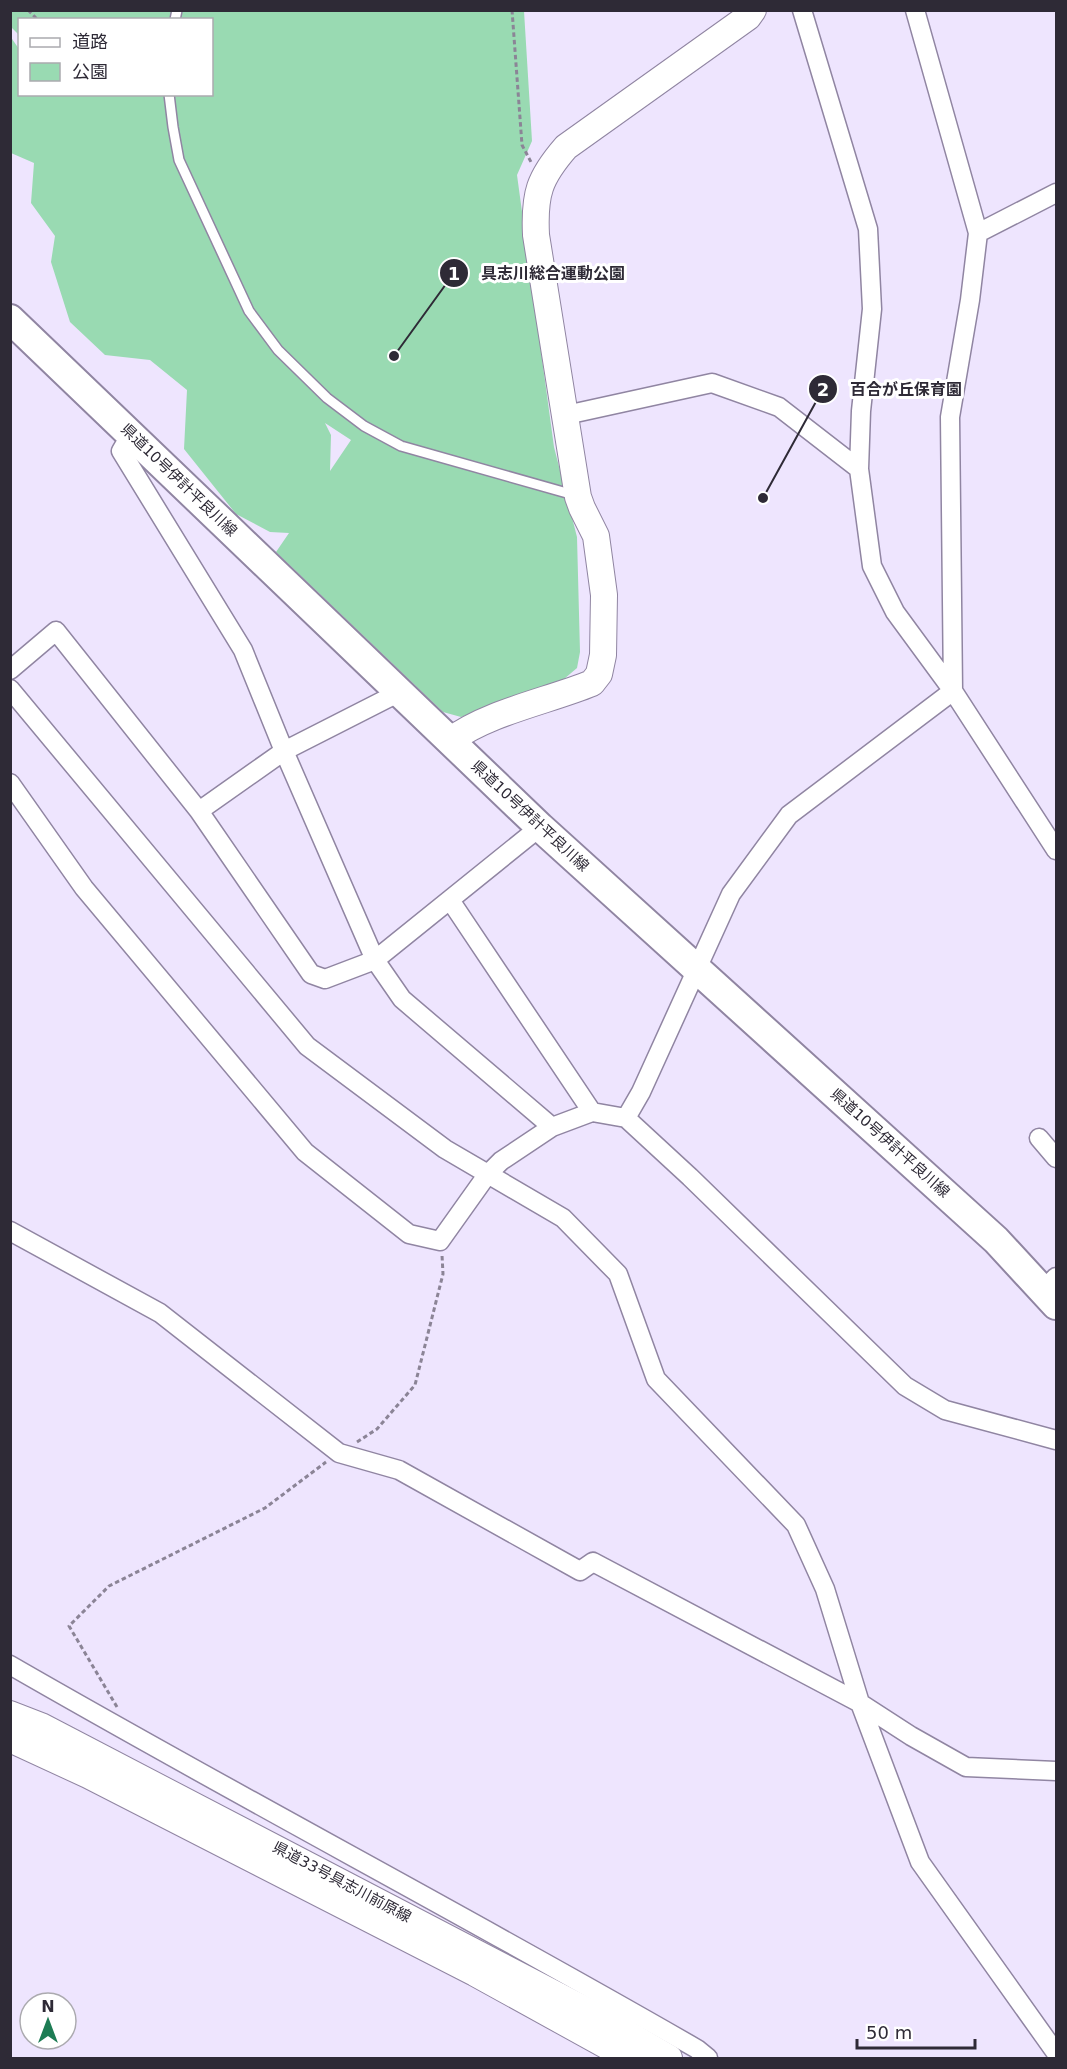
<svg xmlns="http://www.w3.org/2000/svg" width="1067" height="2069" viewBox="0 0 1067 2069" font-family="'DejaVu Sans','Noto Sans JP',sans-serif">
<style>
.green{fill:#99dab2;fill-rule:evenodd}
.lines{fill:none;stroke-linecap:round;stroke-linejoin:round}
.lane-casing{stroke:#9085a2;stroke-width:12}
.street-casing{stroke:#9085a2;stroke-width:21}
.secondary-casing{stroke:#9085a2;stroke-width:28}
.primary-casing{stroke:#9085a2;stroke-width:32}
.path{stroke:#8b8496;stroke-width:3;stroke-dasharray:4.5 3;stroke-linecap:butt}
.lane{stroke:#fff;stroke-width:9}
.street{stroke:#fff;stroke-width:18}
.secondary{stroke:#fff;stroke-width:26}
.primary{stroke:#fff;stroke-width:28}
.labels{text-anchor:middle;stroke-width:6;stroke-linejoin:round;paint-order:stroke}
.street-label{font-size:15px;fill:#2e2a36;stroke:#fff}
.leader{fill:none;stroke:#2e2a36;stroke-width:2}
.callout-dot{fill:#2e2a36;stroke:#fff;stroke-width:2}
.mark-label{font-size:18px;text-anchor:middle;font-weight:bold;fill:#fff}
.callout-label{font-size:16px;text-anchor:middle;font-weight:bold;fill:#2e2a36;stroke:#fff;stroke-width:6;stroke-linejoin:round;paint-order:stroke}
</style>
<rect width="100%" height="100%" fill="#eee5fe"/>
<path class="green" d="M11,11H524L532,141L517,175L554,447L577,537L580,652L577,668L564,679L461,717L443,712L276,552L289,533L270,532L236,514L184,449L187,390L150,360L105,355L70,322L51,262L55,236L31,203L34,163L11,153L10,36L19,49L20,94H212V20H20L19,35L11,27ZM325,423L351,440L330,471L331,435Z"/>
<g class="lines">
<defs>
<path id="lane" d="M175,20L177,10
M169,94L173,127L179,160L249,311L278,350L327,398L364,426L401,446L574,495"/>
<path id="street" d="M802,10L868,229L872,309L861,411L859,469L872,566L895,612L953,691L1056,850
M915,10L978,233L970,300L950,417L953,691
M978,233L1056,193
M566,415L712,383L779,407L859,469
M131,434L121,451L243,650L284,751L375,960L402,999L552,1127
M10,670L56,631L199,811L311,974L325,979L375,960L540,827
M10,689L307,1046L445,1149L563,1218L618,1274L656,1379L796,1525L825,1589L860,1703L920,1862L1056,2053
M10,783L84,888L305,1152L409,1234L440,1241L487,1175L501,1161L552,1127L592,1112L626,1118L690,1177L905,1386L945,1410L1056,1440
M199,811L284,751L400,692
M450,900L592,1112
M626,1118L641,1092L731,894L789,815L953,691
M1039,1138L1056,1158
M10,1231L160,1313L339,1453L399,1470L580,1571L593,1562L860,1703L911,1736L966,1767L1056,1771
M1043,1290L1056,1277
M10,1665C237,1796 470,1918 697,2049L708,2058"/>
<path id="secondary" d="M451,740C489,712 548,701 592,683L599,674L603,655L604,595L596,536L582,508L578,497L536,235C534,194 539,178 566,147L748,17L753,10
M10,1714L41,1726L597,2016L669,2058
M10,1739L88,1775L475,1973L629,2058"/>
<path id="primary" d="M10,319L540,827L996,1240L1056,1305"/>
</defs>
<use href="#lane" class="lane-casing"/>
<use href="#street" class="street-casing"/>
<use href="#secondary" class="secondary-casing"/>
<use href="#primary" class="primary-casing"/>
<path class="path" d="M28,10L38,20
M512,10L522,145L531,162
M357,1442L377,1429L415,1385L443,1274L442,1255
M117,1707L69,1626L109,1586L265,1508L326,1462"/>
<use href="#lane" class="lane"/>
<use href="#street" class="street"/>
<use href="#secondary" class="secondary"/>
<use href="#primary" class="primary"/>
</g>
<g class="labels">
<g class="street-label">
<text transform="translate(179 480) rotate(44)" y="5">県道10号伊計平良川線</text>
<text transform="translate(530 816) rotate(43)" y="5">県道10号伊計平良川線</text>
<text transform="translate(890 1143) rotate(42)" y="5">県道10号伊計平良川線</text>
<text transform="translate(342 1882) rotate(28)" y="5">県道33号具志川前原線</text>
</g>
</g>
<path class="leader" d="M394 356L454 273M763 498L823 389"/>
<g class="callout-dot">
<circle cx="394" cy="356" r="6"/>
<circle cx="763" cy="498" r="6"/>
<circle cx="454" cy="273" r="15"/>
<circle cx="823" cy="389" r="15"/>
</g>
<g class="mark-label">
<text x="454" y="280">1</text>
<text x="823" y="396">2</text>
</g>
<g class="callout-label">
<text x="553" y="279">具志川総合運動公園</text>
<text x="906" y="395">百合が丘保育園</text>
</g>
<rect width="1067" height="2069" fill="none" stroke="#2e2a36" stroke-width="24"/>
<rect x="18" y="18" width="195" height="78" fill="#ffffff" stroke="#abaaaf" stroke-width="1.5"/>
<rect x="30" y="38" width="30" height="9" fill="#ffffff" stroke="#abaaaf" stroke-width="1.5"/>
<text x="72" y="48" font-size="18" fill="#2e2a36">道路</text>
<rect x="30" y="63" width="30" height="18" fill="#99dab2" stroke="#abaaaf" stroke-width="1.5"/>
<text x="72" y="78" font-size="18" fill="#2e2a36">公園</text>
<g transform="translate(48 2021)"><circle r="28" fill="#ffffff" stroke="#abaaaf" stroke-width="1.5"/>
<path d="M0-4.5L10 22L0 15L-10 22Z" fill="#1d7c54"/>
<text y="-9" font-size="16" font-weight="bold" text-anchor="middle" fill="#2e2a36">N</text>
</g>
<path d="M857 2039v9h118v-9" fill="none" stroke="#2e2a36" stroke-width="3"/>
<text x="866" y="2039" font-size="18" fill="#2e2a36" stroke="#ffffff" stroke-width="4.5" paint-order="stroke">50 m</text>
</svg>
